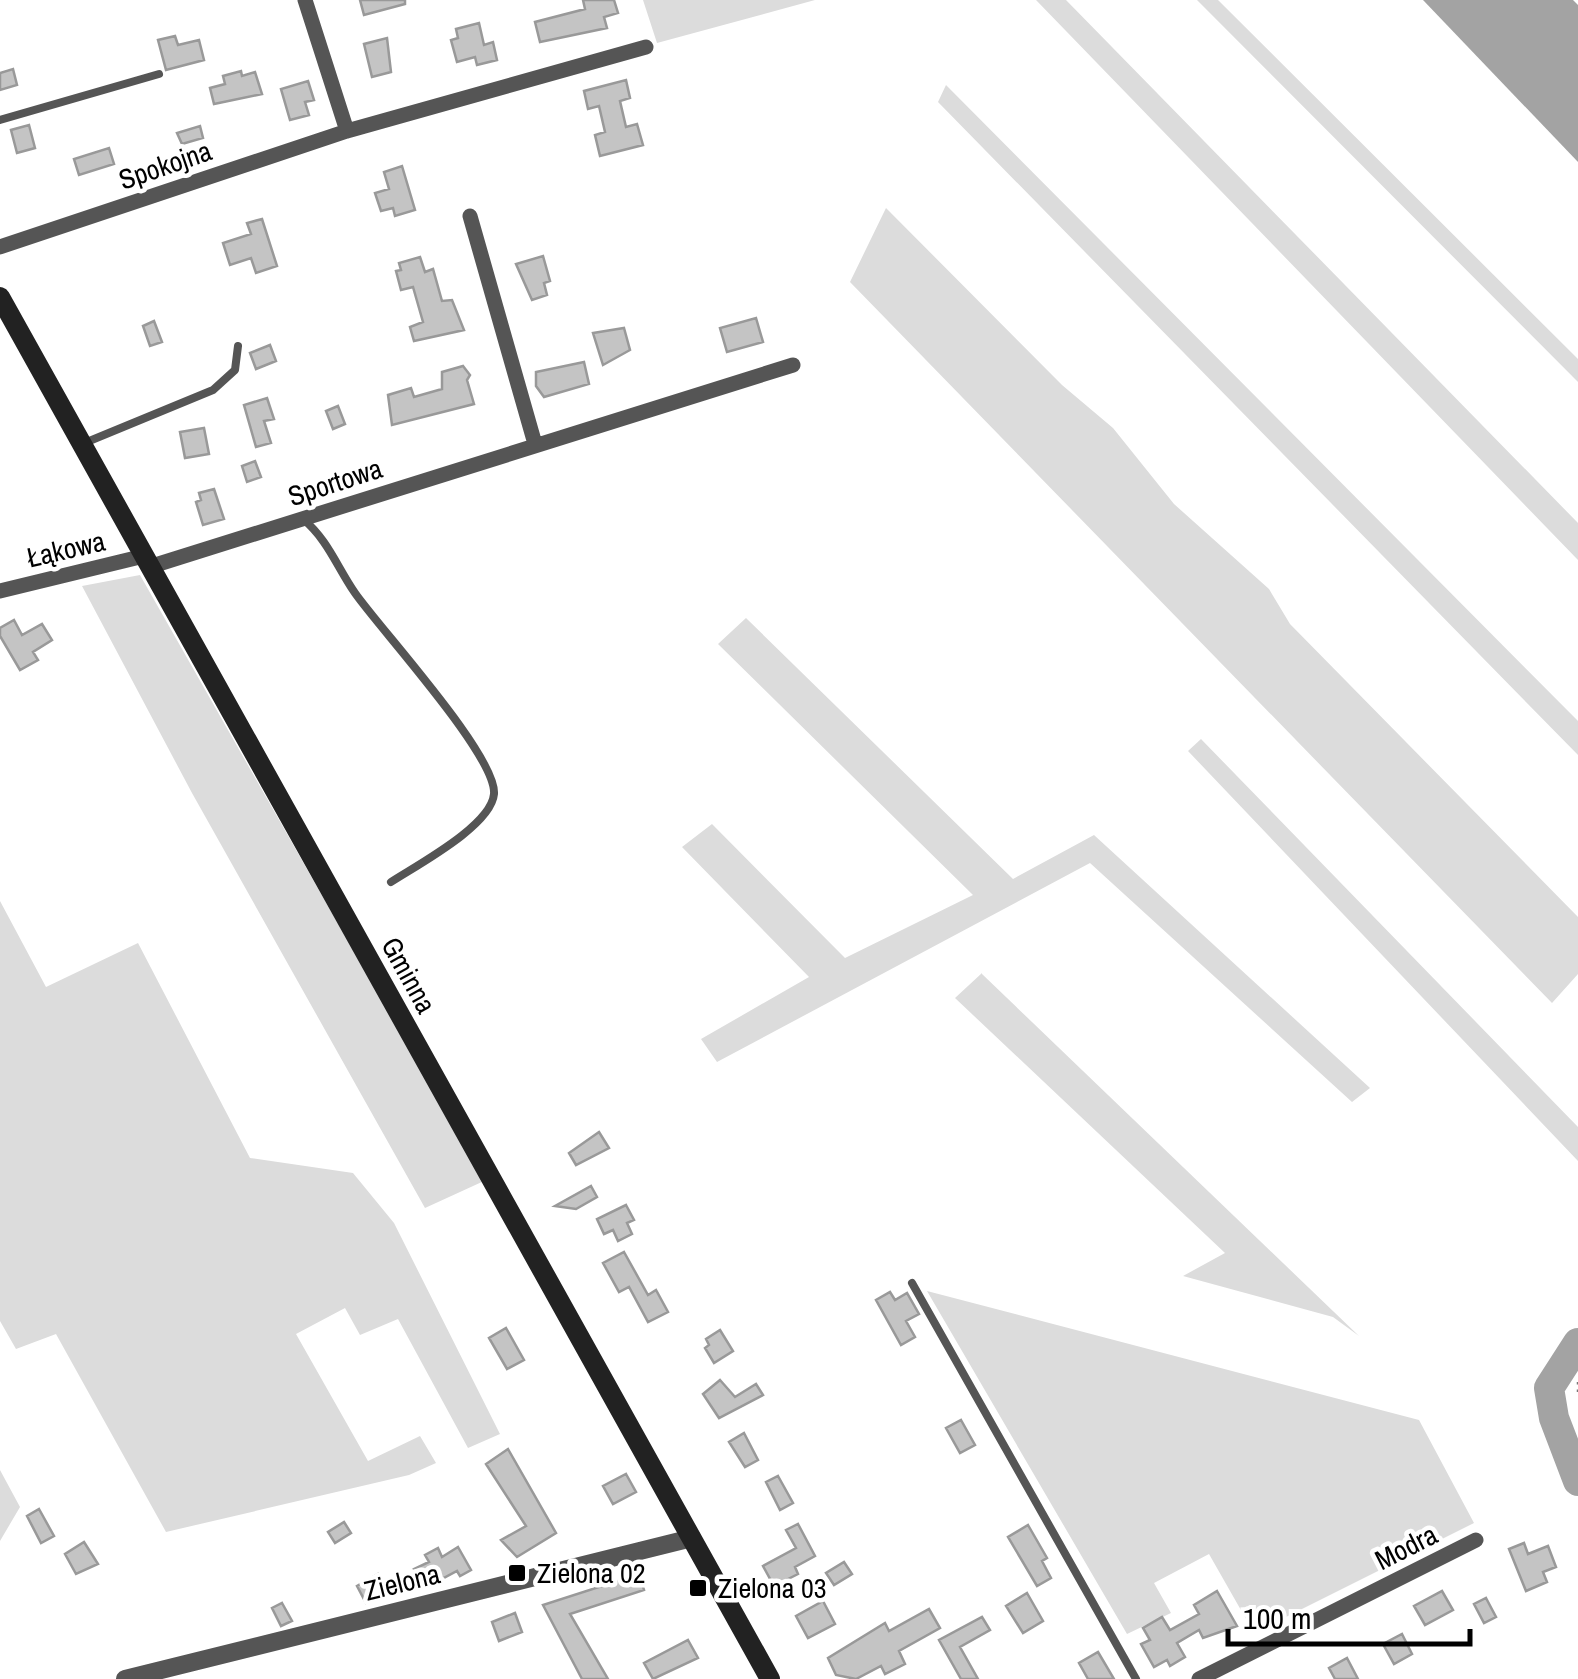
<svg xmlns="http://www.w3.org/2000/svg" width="1578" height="1679" viewBox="0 0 1578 1679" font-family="'Archivo Narrow',sans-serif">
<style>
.green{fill:#dcdcdc}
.water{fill:#a3a3a3}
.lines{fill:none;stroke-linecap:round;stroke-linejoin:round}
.river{stroke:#a3a3a3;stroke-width:30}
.building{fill:#c4c4c4;stroke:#999;stroke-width:2.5}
.path{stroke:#777;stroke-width:2.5;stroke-dasharray:2.5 5;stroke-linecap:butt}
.service{stroke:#555;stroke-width:8}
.minor{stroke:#555;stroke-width:15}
.tertiary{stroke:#555;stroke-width:18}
.secondary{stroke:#222;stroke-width:20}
.poi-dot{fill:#000;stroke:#fff;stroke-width:4}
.labels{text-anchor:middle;stroke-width:9;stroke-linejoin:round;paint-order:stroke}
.street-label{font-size:28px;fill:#000;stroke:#fff}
.poi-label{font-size:28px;fill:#000;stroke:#fff;text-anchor:start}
</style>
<rect width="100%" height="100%" fill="#fff"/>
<path class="green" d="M643,0H815L657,43Z
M1036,0H1066L1578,523V560Z
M1197,0H1218L1578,359V382Z
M946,85L1578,721V755L938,102Z
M886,208L1062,385L1113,428L1174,504L1269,589L1290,624L1578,917V974L1552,1003L850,282Z
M140,575L484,1181L425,1208L192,793L82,586Z
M746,618L1013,879L1094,835L1370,1088L1352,1102L1090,863L717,1062L701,1039L809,977L682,847L712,824L845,958L973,895L718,644Z
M1201,739L1578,1127V1161L1188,751Z
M0,901L46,987L138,943L250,1158L353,1173L394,1223L500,1434L468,1448L398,1319L360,1335L345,1308L296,1334L368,1461L420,1436L436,1463L409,1475L166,1532L56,1334L16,1349L0,1321Z
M982,973V974L1359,1336L1333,1317L1183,1276L1225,1253L955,998Z
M927,1291L1419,1420L1474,1523L1254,1633L1209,1554L1154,1583L1171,1613L1127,1634Z
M0,1470L20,1507L0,1541Z"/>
<path class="water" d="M1423,0H1573L1578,5V162Z"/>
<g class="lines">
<path class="river" d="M1578,1343L1549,1388L1554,1418L1578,1481"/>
</g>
<path class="building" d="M360,0H405V4L364,15Z
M583,0H614L618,13L604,17L607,28L540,42L535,22L585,9Z
M479,23L484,45L493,42L497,60L477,65L475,57L457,62L451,40L458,38L456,29Z
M175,36L178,45L199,40L204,60L166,70L158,40Z
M387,38L391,72L372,77L364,44Z
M13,69L17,85L0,90V73Z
M241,71L242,76L255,72L262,94L214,104L210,88L225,84L223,76Z
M626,80L630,98L620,101L626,127L637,124L643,145L600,156L595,135L605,132L599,106L588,109L584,91Z
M308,81L314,100L305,102L309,115L290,120L281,89Z
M29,125L35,148L17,153L11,130Z
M200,126L203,138L182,144L177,133Z
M109,148L114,164L79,175L74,159Z
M402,166L415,210L395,216L393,208L381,211L375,193L389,189L384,172Z
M262,219L277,266L256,273L251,258L230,265L223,243L251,234L247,223Z
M543,256L550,281L544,283L547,295L532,300L516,264Z
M420,257L425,272L433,269L442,301L452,300L464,330L414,341L410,327L423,322L413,287L401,290L396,271L401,270L399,263Z
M756,318L763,342L727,352L720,328Z
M154,321L162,342L150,346L143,326Z
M624,328L630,350L603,365L593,333Z
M270,345L276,361L256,369L250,353Z
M584,362L589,384L544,397L536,386V372Z
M463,366L470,375L467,380L474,404L392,425L388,395L411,388L414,397L442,389V372Z
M267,398L274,419L264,421L271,443L256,447L244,405Z
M338,406L345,424L333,429L326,411Z
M204,428L209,454L185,458L180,432Z
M255,461L261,477L247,482L242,466Z
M214,489L224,519L203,525L196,502L201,500L199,493Z
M14,620L22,635L42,624L52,640L33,652L38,660L20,670L0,636V628Z
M599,1132L609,1148L576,1165L569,1153Z
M591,1186L597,1197L576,1209L555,1206Z
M626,1205L634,1220L627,1223L632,1234L618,1241L613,1230L604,1234L597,1219Z
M624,1252L648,1295L656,1290L668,1312L648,1322L629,1287L619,1292L603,1263Z
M890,1292L895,1300L907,1293L919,1314L906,1321L915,1337L901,1345L876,1300Z
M506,1328L524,1360L507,1369L489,1338Z
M720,1330L733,1351L714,1363L705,1348L709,1345L706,1339Z
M720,1380L735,1397L756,1384L763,1395L719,1418L703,1394Z
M961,1420L975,1445L960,1453L946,1428Z
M744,1433L758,1460L745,1467L729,1442Z
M508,1449L556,1533L517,1557L501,1540L526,1526L486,1464Z
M626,1474L636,1492L613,1504L603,1486Z
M778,1476L793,1503L780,1510L766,1482Z
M39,1509L54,1536L41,1543L27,1516Z
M344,1522L351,1533L335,1543L328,1532Z
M798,1524L815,1556L795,1567L798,1574L774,1586L763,1566L796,1548L786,1530Z
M1028,1525L1047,1558L1042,1561L1051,1578L1037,1586L1008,1537Z
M84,1542L98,1564L76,1574L65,1554Z
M1524,1543L1528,1554L1548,1546L1556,1567L1543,1572L1547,1582L1526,1591L1509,1549Z
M458,1547L471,1570L460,1576L457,1571L425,1588L414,1569L429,1562L425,1555L438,1548L442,1557Z
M844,1562L852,1574L834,1585L826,1573Z
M378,1574L388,1592L366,1603L357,1586Z
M639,1574L644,1590L570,1614L608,1679H582L543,1605Z
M1217,1591L1237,1626L1203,1638L1199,1630L1177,1643L1185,1657L1170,1666L1167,1660L1154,1667L1141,1644L1150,1640L1143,1628L1162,1617L1170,1630L1199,1614L1194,1605Z
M1442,1591L1453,1610L1425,1625L1414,1606Z
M1027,1593L1043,1621L1023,1633L1006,1606Z
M1486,1598L1496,1617L1484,1623L1474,1604Z
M823,1601L835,1624L808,1638L796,1616Z
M282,1603L292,1621L281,1626L272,1608Z
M929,1609L940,1628L899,1651L905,1664L885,1674L881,1666L856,1679L836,1675L828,1658L885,1623L889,1631Z
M515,1613L522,1632L499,1641L492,1622Z
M982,1617L990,1630L960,1647L978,1679H961L939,1640Z
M1402,1634L1412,1654L1394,1664L1383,1644Z
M688,1640L698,1658L653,1679L644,1663Z
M1098,1652L1114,1679H1088L1079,1663Z
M1347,1658L1358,1679H1335L1329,1668Z"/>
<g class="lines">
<path class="path" d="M1578,1382V1396"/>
<path class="service" d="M0,120L159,74
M82,444L213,390L235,370L238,346
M303,519C328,540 337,567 355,593C380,629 497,756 494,794C491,826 417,865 391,882
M912,1283L1136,1679"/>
<path class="minor" d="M305,0L347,131
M470,216L535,444
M0,247L347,131L646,47
M149,567L793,365
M0,591L144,556
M1199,1679L1476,1540"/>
<path class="tertiary" d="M125,1679L692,1538"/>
<path class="secondary" d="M0,297L770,1679"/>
</g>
<g class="poi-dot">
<rect x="507" y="1563" width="20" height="20" rx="5"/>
<rect x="688" y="1578" width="20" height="20" rx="5"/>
</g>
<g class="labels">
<g class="street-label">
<text transform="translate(165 165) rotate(-19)" y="10">Spokojna</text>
<text transform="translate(335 482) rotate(-18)" y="10">Sportowa</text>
<text transform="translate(66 549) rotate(-13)" y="10">Łąkowa</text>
<text transform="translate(409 975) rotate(61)" y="10">Gminna</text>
<text transform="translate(1406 1547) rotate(-27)" y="10">Modra</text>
<text transform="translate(402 1582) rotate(-14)" y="10">Zielona</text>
</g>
<g class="poi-label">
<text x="537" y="1583">Zielona 02</text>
<text x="718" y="1598">Zielona 03</text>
</g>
</g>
<path d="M1228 1629v15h242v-15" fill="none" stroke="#000000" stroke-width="5"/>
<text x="1243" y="1629" font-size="30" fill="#000000" stroke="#ffffff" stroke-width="8" paint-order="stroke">100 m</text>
</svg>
